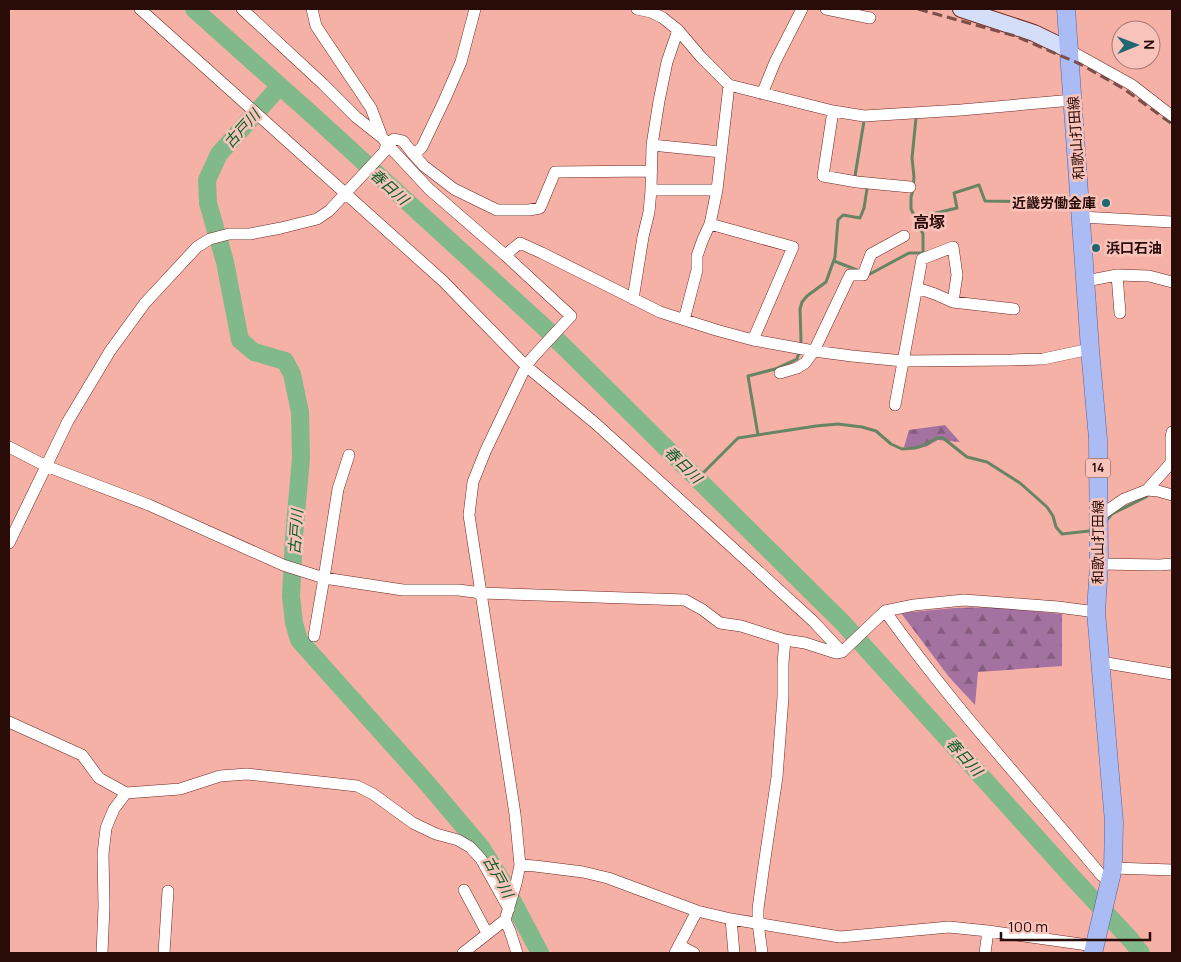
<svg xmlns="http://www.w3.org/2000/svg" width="1181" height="962" viewBox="0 0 1181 962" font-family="Manrope,'Noto Sans JP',sans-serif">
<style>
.forest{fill:url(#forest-firs)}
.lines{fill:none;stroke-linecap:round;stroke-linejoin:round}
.stream{stroke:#678563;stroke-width:3}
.river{stroke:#82b98a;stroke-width:18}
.street-casing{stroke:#6f2721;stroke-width:12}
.secondary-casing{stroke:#6f2721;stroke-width:18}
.primary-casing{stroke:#58619c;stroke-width:19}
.street{stroke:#fff;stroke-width:11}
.secondary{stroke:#d4def9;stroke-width:16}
.primary{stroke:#aabcf3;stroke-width:18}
.rail{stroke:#7d4f49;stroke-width:3;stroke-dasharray:10 5;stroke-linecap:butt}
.poi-dot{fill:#1c6771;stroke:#f8c3bb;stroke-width:2}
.labels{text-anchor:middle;stroke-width:5;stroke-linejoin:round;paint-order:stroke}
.shield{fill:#f8c3bb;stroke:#67423e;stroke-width:1}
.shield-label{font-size:12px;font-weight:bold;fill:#290b08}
.street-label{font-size:14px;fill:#290b08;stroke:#f8c3bb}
.poi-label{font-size:14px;font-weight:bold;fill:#290b08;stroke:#f8c3bb;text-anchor:end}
.water-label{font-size:15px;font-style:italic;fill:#045f25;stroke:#f8c3bb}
.quarter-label{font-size:16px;font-weight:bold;fill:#290b08;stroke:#f8c3bb}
</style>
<defs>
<pattern id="forest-firs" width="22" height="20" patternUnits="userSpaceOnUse" patternTransform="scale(1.25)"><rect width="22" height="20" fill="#a372a0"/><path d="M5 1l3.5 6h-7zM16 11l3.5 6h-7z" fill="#855c80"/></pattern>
</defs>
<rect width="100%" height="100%" fill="#f6b1a7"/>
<path class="forest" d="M945,425L960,442L938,440L925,447H904L909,430Z
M993,607L1062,614V666L978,672L975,705L949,677L901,613L954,608Z"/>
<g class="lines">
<path class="stream" d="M858,179L855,176L864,121
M915,218L957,208L954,193L979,185L985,201L1040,202
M834,261L857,270
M867,273L870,274L909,253H923V234L911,209V197L913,190L914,177L912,158L916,118
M800,346L801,341L800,309L802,302L807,296L826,282L835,257L838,220L843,215L860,218L864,208L867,189L863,185
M758,435L748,376L775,369L797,359L799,352
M697,479L738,438L816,426L838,424L862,427L876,431L891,444L902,449L915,448L922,446L937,438H943L967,457L987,462L1020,483L1047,507L1053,516L1056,527L1062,534L1089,531
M1106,521L1112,514L1146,497L1149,494"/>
<path class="river" d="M194,9L319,121L543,326L843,623L1075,880L1130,939L1141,953
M279,87L219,154L207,180L208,203L225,262L240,340L254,352L285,361L292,374L300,412L301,458L294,537L291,596L294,623L299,640L426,782L481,847L502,881L540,953"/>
<defs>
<path id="street" d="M140,9L443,281L526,366L595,423L701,519L813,621L842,652
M242,9L323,84L356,117L380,136
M312,9L316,26L371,108L382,137L387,144L429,189L505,255L571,316L533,357L526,366L485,452L473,482L469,515L515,814L520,865L516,884L505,920L463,953
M637,9L651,12L663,18L678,30L701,57L729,85L833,111L864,116L961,110L1073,100
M826,9L870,18
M1069,50L1132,85L1172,116
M762,94L775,62L802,9
M833,111L823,176L857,182L910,187
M652,145L721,152
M414,155L424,166L454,189L497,210H529L540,208L555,172L652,171
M651,190H717
M1081,217L1172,222
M710,224L793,247L753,340
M505,255L520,243L542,253L660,312L716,330L753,340L814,351L852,356L903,361L1012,360L1043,359L1090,349
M1117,275L1120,313
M1086,281L1117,275L1149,276L1172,282
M917,288L935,294L953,302L1014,309
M633,299L643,237L649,212L651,190L652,145L659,101L667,62L678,30
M684,320L697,270V256L703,239L710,224L717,190L729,85
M780,373L797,368L805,363L814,351L850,275H863L871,254L904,236
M895,405L922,259L953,247L957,275L953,302
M9,447L46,466L149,505L283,565L324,578L403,590H459L481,593L685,600L703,610L720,623L741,626L785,640L805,643L836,653L842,652L885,611L914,605L964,600L1058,607L1096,612
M1147,490L1171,463V437L1172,432
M1098,517L1124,499L1147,490L1158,491L1172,495
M9,543L68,421L110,351L145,303L197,247L210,239L229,234H250L281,228L317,219L329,211L384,152L387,144L394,139L403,141L414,155L422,147L444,101L461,62L475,9
M1099,564L1160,565L1172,564
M885,611C951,704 1028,787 1101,875L1111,882
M314,636L324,578L338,489L349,455
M1101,662L1172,674
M9,722L82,755L99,778L126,793L180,789L220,776L247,774L357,786L373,794L413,823L436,834L458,840L470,847L481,859L509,909
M520,865L535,866L583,872L608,878L697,911L731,919L840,937L949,927L988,931L1095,946
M1113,868L1172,870
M464,890L487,933
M731,919L734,953
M505,920L510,931L517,953
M679,945L694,953
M102,953L104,907L103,854L106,828L114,809L126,793
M164,953L168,891
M675,953L697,911
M762,953L758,923V909L763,872L777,777L783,697V663L785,640
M985,953L988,931"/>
<path id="secondary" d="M961,9L1034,33L1069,50"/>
<path id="primary" d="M1066,9L1090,349L1098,439L1099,564L1096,612L1114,822L1113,868L1093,953"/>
</defs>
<use href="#street" class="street-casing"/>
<use href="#secondary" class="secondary-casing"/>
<use href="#primary" class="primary-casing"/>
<use href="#street" class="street"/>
<use href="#secondary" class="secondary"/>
<use href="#primary" class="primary"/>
<path class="rail" d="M918,9L1015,36L1080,64L1124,89L1172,124"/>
</g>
<g class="poi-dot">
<circle cx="1106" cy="203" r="5"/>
<circle cx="1096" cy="248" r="5"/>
</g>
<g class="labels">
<rect class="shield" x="1085.5" y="458.5" width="25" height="19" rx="4"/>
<g class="shield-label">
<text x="1098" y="472">14</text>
</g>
<g class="street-label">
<text transform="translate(1076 138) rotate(-94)" y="5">和歌山打田線</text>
<text transform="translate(1098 542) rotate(-90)" y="5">和歌山打田線</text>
</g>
<g class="poi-label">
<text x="1096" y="208">近畿労働金庫</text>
<text x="1106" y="253" text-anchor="start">浜口石油</text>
</g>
<g class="water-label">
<text transform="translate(242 129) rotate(-48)" y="5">古戸川</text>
<text transform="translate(389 187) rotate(42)" y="5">春日川</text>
<text transform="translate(683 465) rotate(45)" y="5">春日川</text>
<text transform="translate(296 532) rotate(-86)" y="5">古戸川</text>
<text transform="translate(964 757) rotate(48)" y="5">春日川</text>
<text transform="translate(498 877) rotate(61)" y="5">古戸川</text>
</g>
<g class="quarter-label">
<text x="929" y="228">高塚</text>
</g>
</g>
<rect width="1181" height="962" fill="none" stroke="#290b08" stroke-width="20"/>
<g transform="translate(1136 45) rotate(89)"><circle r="24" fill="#f8c3bb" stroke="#a57973"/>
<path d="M0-4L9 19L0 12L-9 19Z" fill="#1c6771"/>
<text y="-8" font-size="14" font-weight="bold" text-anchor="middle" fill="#290b08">N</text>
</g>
<path d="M1001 932v8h149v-8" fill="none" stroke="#290b08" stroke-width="2.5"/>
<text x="1008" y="932" font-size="15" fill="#290b08" stroke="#f8c3bb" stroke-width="4" paint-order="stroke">100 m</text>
</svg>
